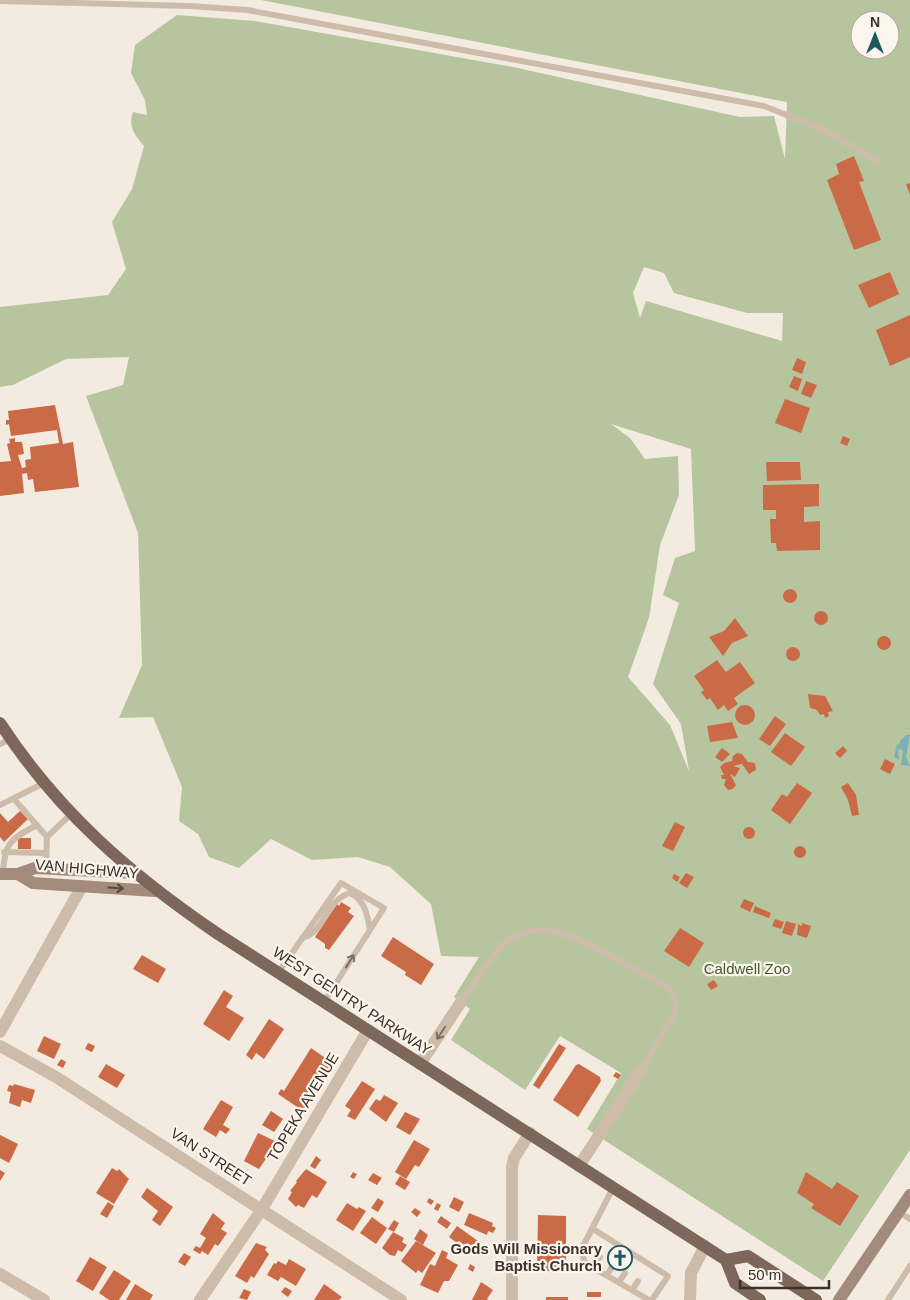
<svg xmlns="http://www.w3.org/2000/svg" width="910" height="1300" viewBox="0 0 910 1300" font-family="Arial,sans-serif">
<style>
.green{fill:#b7c59f;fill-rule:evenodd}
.water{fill:#7db0b3}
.building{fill:#cb6a47}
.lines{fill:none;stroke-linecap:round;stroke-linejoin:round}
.service{stroke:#cebcab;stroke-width:6}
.minor{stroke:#cebcab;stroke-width:12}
.secondary{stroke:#a28a7c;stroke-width:12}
.primary{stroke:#7d675b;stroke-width:12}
.oneway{stroke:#55463e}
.oneway2{stroke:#7d6f64}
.labels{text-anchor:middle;stroke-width:4.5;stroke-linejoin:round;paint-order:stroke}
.street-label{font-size:15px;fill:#3b302a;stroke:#fbf5ed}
.park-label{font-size:15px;fill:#495b2d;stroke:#fbf5ed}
.poi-label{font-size:15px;font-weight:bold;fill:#3b302a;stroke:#fbf5ed;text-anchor:end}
</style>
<rect width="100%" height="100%" fill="#f4ebe0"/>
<path class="green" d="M261,0H910V1150L823,1281L587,1129L621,1073L560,1036L525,1090L451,1040L470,1009L454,997L479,957L441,956L431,904L390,867L358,857L312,860L271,839L239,868L209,857L198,834L179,821L182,787L153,717L119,718L142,665L138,533L86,396L123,385L129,357L66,359L13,385L0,387V307L108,295L126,269L112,222L132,189L144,146C134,134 128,127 133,112L147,115L145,100L131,73L135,45L177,15L255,21L513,67L740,117L774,116L785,159L787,102ZM860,20H890V50H860ZM644,267L664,273L674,293L747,313H783L782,341L646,301L640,318L633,293ZM611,424L691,449L695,551L675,558L663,595L679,603L653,684L681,724L689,771L670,725L628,677L649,618L660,545L679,495L678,456L645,459L630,438Z"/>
<path class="water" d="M906,735H910L906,757L910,766L901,765L903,751L900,748L898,751L899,760L894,757L897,744L899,745L900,741Z"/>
<path class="building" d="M854,156L864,181L859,182L881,240L854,250L827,180L839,174L836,164Z
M910,183V195L906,184Z
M890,272L899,294L869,308L858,285Z
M910,315V357L890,366L876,330Z
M797,358L806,362L802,374L792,370Z
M794,376L802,379L798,391L789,387Z
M806,381L817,385L811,398L801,394Z
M785,399L810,408L801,433L775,423Z
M55,405L63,444L73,442L79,487L35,492L33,479L28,480L27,473L22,474L24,493L0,496V462L11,461L7,444L10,443L9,439L15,438V442H22L24,454L18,455L22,468L26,467L25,460L31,459L30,447L59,443L57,430L11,436L9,424L6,425V420H9L8,411Z
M843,436L850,439L847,446L840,443Z
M766,462H800L801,480L767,481Z
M819,484V506L804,507V522L820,521V550L777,551L776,543H771L770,519H776V510H763V485Z
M783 596a7 7 0 1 1 14 0a7 7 0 1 1-14 0Z
M814 618a7 7 0 1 1 14 0a7 7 0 1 1-14 0Z
M735,618L748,636L732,643L723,656L709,637L724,631Z
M877 643a7 7 0 1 1 14 0a7 7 0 1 1-14 0Z
M786 654a7 7 0 1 1 14 0a7 7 0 1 1-14 0Z
M717,660L726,672L740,662L755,683L734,698L738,704L728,711L724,705L718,710L710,698L707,700L701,692L704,690L694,676Z
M808,694L825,696L833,711L828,712L829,716L825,718L824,714L820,715L817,710L810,708Z
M735 715a10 10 0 1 1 20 0a10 10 0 1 1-20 0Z
M775,716L786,724L770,746L759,739Z
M732,722L738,738L710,742L707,726Z
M785,733L805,747L791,766L771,752Z
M843,746L847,751L840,758L835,753Z
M722,748L730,754L722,762L715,757Z
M737,753L742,754L748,762L755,763L756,770L749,774L742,764L733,766L740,768L735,777L730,774L736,785L733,789L728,790L724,785L726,779H722L721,775H724L720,767L724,763L732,761L733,756Z
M885,759L895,764L890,774L880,769Z
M797,783L812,793L790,824L771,810L782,794L787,797Z
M848,783L856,795L859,815L852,816L848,800L841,787Z
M20,811L28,819L4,842L0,837V813L8,822Z
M675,822L685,827L673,851L662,846Z
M743 833a6 6 0 1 1 12 0a6 6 0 1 1-12 0Z
M18,838H31V849H18Z
M794 852a6 6 0 1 1 12 0a6 6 0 1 1-12 0Z
M686,873L694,877L687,888L679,883Z
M674,874L680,877L677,882L672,878Z
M744,899L754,903L750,912L740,907Z
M341,902L351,908L348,912L354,916L329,950L325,948V944L315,937L337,904L339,906Z
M755,906L771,913L769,918L753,912Z
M775,919L784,922L781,929L772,926Z
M786,921L796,924L792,936L782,933Z
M802,923L811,926L807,938L797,935L798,924L802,926Z
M680,928L704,943L689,967L664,951Z
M393,937L434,964L421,985L405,975L406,972L381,956Z
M142,955L166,969L158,983L133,969Z
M714,980L718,986L711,990L707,984Z
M224,990L233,996L226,1007L244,1018L229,1041L203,1024Z
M269,1019L284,1029L264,1059L256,1053L252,1060L246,1055Z
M44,1036L61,1044L54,1059L37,1051Z
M88,1043L95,1046L92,1052L85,1049Z
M559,1044L566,1048L539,1089L533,1085Z
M311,1048L334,1064L303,1111L278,1094L281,1089L284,1091Z
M61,1059L66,1062L63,1068L57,1065Z
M106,1064L125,1075L117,1088L98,1077Z
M579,1064L600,1077L601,1081L578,1117L553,1100L576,1065Z
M616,1072L621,1075L618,1079L613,1076Z
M362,1081L375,1089L355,1120L347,1116L351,1110L345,1106Z
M14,1084L35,1090L31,1103L22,1100L20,1107L9,1103L11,1092L7,1091L9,1085L13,1086Z
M384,1095L398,1103L386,1122L369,1109L376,1099L380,1101Z
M221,1100L233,1107L223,1125L230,1129L226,1134L220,1130L216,1137L203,1129Z
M271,1111L283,1119L274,1132L262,1125Z
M405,1112L420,1119L410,1135L396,1127Z
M258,1133L277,1142L259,1169L244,1161Z
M0,1135L18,1144L9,1163L0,1158Z
M414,1140L430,1149L419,1167L415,1165L406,1179L395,1172Z
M316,1156L321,1160L315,1169L310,1166Z
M112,1168L117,1171L119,1169L129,1179L114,1204L96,1193Z
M306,1169L327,1182L317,1198L312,1195L304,1208L298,1205L296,1207L288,1199L292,1192L290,1191L297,1182L296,1181Z
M0,1170L5,1173L0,1181Z
M353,1172L357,1174L354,1179L350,1177Z
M806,1172L832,1189L837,1182L859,1196L840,1226L811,1208L814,1204L797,1193Z
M373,1173L382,1178L377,1185L368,1180Z
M400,1176L410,1182L405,1190L395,1184Z
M147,1188L173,1207L160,1226L152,1220L158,1211L141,1197Z
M454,1197L464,1202L459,1212L449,1207Z
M378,1198L384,1202L378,1212L371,1208Z
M429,1198L434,1201L431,1205L427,1202Z
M108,1202L114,1206L107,1218L100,1214Z
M347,1203L357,1209L359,1207L366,1211L353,1231L336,1220Z
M437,1203L441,1205L438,1211L434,1209Z
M415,1208L421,1212L417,1217L411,1212Z
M213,1213L225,1223L221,1229L227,1233L218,1246L215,1244L208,1255L202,1251L200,1254L193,1250L196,1246L200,1248L206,1238L200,1234Z
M469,1213L493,1223L492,1226L496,1228L493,1233L488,1231L487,1235L464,1225Z
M538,1215L566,1216V1271H537Z
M441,1216L451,1223L447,1229L437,1222Z
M372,1217L387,1228L376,1244L360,1233Z
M394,1220L399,1223L394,1232L388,1229Z
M457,1226L478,1241L473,1247L467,1243L465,1246L459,1241L457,1243L449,1237Z
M420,1229L428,1235L423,1245L414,1239Z
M393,1232L404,1238L402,1242L407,1245L402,1252L398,1250L395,1256L390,1255L382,1248Z
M416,1241L436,1253L422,1273L418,1270L416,1273L401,1261Z
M256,1243L267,1247L265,1250L269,1254L254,1278L251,1276L247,1283L235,1276Z
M442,1250L448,1253L446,1258L458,1265L449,1281H444L438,1293L420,1285L430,1264L435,1266Z
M184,1253L191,1257L185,1266L178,1262Z
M90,1257L107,1267L93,1291L76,1281Z
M289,1259L306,1269L296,1286L281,1277L278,1281L267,1275L274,1263L276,1264L278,1261L286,1265Z
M470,1264L475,1267L473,1272L468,1269Z
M114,1270L131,1281L119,1300H109L99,1293Z
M481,1282L493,1290L487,1299L489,1300H472Z
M135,1284L153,1295L150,1300H126Z
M324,1284L342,1297L339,1300H314Z
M285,1287L292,1291L288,1297L281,1292Z
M244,1289L251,1292L247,1300L239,1298Z
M587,1292H601V1297H587Z
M546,1297H568V1300H546Z"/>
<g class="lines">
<path class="service" d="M0,1L190,6L247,10L764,106L819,128L877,160
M0,744L11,739
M14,799L47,837
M0,805L44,783
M4,852L46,853
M46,869L47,837L71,814
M3,874C4,844 10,839 37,825
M302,938C326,932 324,901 350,893C365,900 367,914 370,930
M278,973L341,883L384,908L324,1002
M461,1002L499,948C537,914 571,935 609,955C628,966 648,976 667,986C675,994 677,1003 675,1013L642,1069
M613,1188L581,1250L585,1263L649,1300
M899,1212L910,1219
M593,1229L668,1276L652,1300
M593,1268L600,1257
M607,1275L613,1265
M619,1282L625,1273
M632,1290L638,1281
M888,1300L910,1266"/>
<path class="minor" d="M0,1032L82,886
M0,1046L56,1077L401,1300
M420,1064L461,1002
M579,1166L642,1069
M0,1274L44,1300
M200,1300L262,1209L368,1030
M512,1300V1167L514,1158L530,1133
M690,1300L691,1273L705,1246"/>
<path class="secondary" d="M0,874H18L35,868L134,873
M18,874L33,883L155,891
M839,1300L910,1195"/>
<path class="primary" d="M0,723C58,812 131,875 218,934L726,1260L735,1283L760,1300
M726,1260L748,1256L816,1300"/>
</g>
<defs><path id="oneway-shaft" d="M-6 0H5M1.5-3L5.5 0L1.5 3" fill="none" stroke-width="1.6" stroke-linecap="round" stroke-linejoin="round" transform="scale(1.25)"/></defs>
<use class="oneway" href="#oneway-shaft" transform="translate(116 888) rotate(4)"/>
<g class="oneway2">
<use href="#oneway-shaft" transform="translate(350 961) rotate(-58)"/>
<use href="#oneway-shaft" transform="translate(441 1033) rotate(123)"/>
</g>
<defs>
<symbol id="church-ring" viewBox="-11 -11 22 22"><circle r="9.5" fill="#fbf5ed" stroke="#1d595f" stroke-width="1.5"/><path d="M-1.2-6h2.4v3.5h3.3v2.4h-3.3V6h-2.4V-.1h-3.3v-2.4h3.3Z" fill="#1d595f"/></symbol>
</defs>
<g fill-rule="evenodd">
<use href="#church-ring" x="606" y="1244" width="28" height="28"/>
</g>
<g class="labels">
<g class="street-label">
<text transform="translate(87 869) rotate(5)" y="5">VAN HIGHWAY</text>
<text transform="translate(352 1001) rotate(33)" y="5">WEST GENTRY PARKWAY</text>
<text transform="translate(303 1107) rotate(-59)" y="5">TOPEKA AVENUE</text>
<text transform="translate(211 1157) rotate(33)" y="5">VAN STREET</text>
</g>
<g class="park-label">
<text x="747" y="974">Caldwell Zoo</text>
</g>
<g class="poi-label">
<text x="602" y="1254">Gods Will Missionary<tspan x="602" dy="17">Baptist Church</tspan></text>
</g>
</g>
<g transform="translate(875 35)"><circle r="24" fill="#fbf5ed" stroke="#aea69f"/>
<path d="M0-4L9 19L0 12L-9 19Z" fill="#1d595f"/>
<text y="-8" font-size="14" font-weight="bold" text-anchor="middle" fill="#3b302a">N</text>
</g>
<path d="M740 1280v8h89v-8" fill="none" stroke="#3b302a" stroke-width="2.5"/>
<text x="748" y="1280" font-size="15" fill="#3b302a" stroke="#fbf5ed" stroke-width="4" paint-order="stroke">50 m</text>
</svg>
